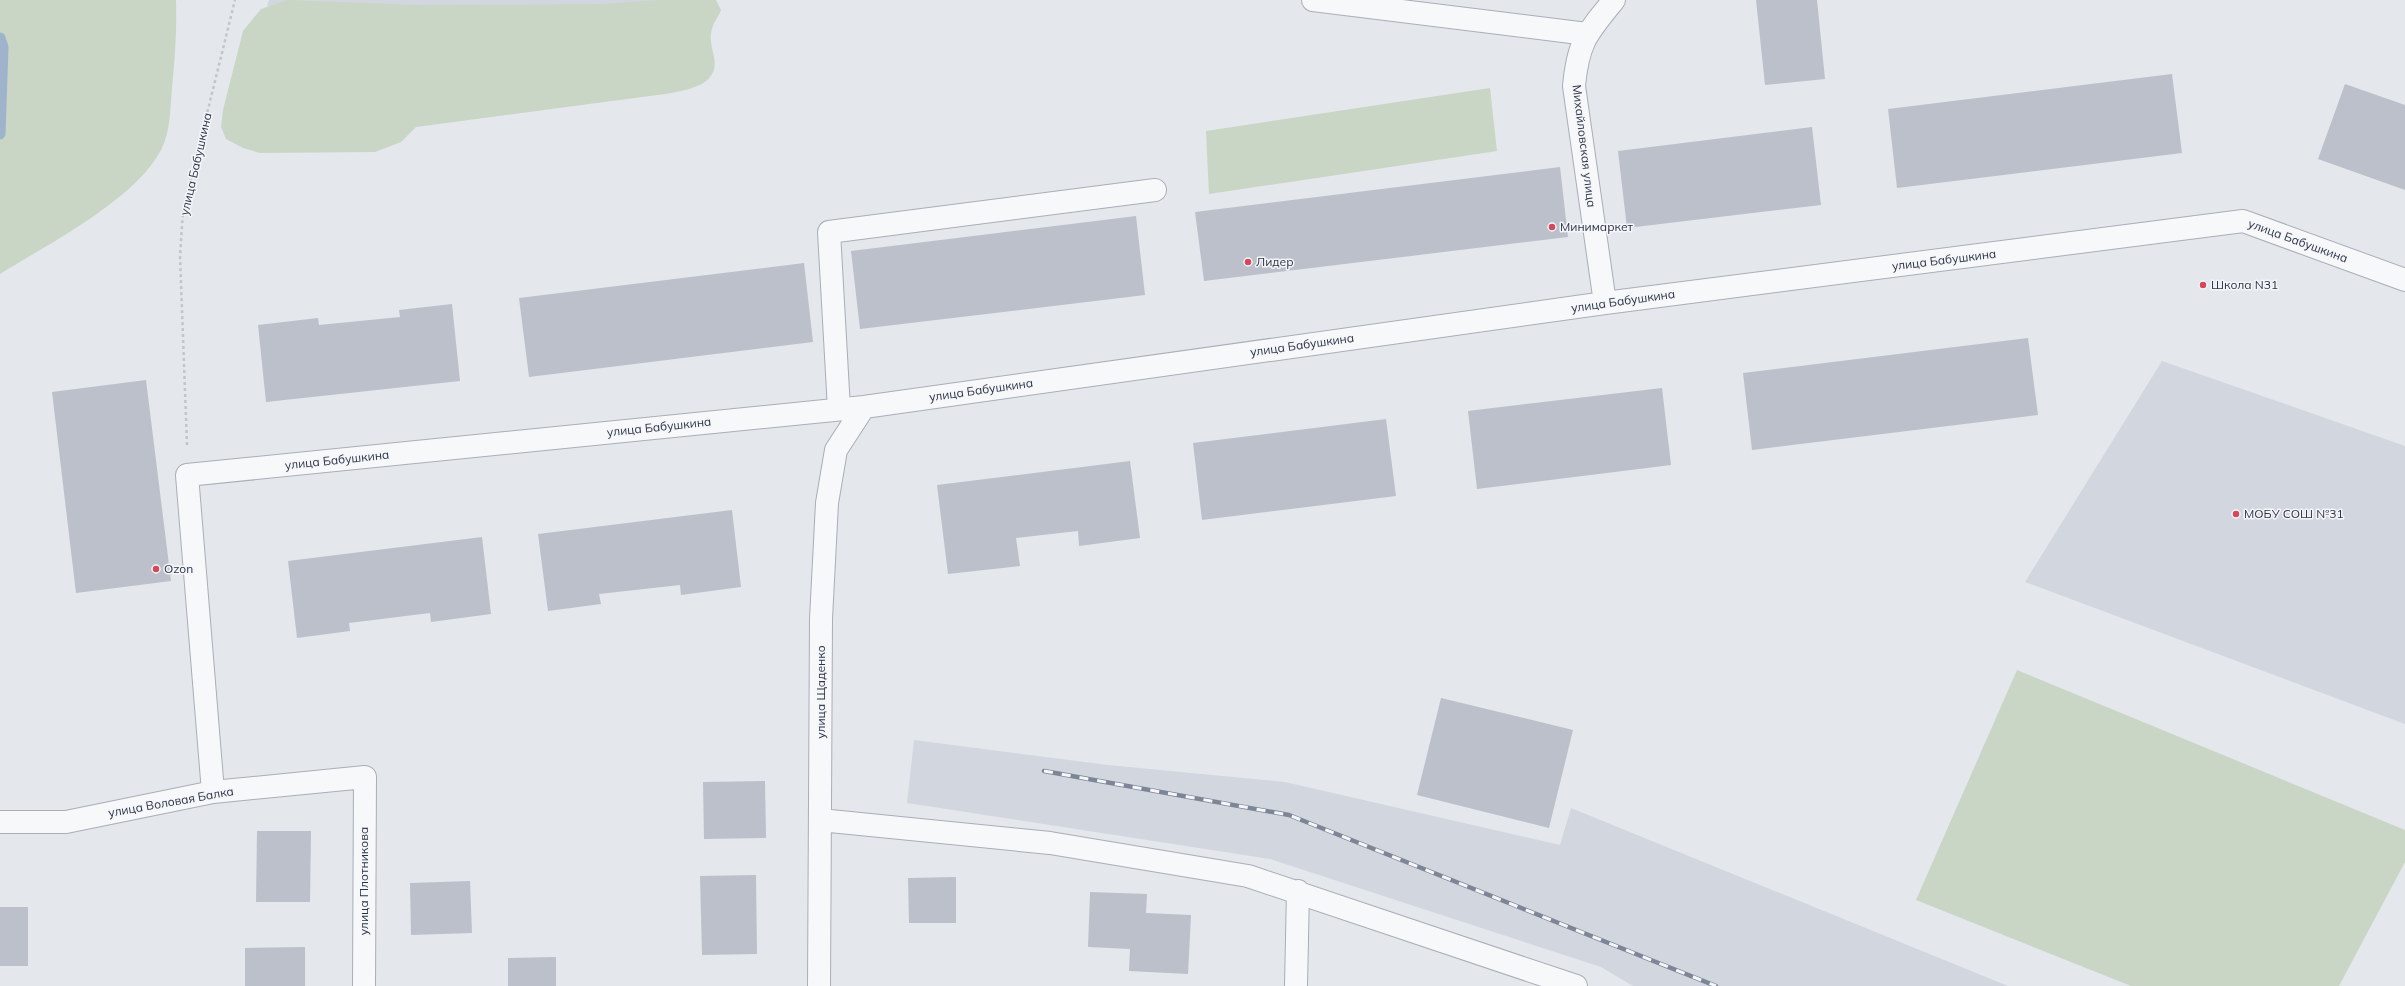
<svg xmlns="http://www.w3.org/2000/svg" width="2405" height="986" viewBox="0 0 2405 986" font-family="Mulish,sans-serif">
<style>
.built{fill:#d2d6de}
.green{fill:#c9d6c5}
.lines{fill:none;stroke-linecap:round;stroke-linejoin:round}
.stream{stroke:#9fb4cc;stroke-width:11}
.building{fill:#bbc0ca}
.minor-casing{stroke:#a9aeb7;stroke-width:24}
.path{stroke:#c2c5cb;stroke-width:2.5;stroke-dasharray:3 3;stroke-linecap:butt}
.minor{stroke:#f7f8fa;stroke-width:22}
.rail-casing{stroke:#7d8696;stroke-width:4.5}
.rail{stroke:#f4f6f9;stroke-width:3;stroke-dasharray:9;stroke-linecap:butt}
.poi-dot{fill:#d1495b;stroke:#f4f6f9;stroke-width:1.5}
.labels{text-anchor:middle;stroke-width:3;stroke-linejoin:round;paint-order:stroke}
.street-label{font-size:12px;fill:#2b3445;stroke:#f4f6f9}
.poi-label{font-size:12px;fill:#2b3445;stroke:#f4f6f9;text-anchor:start}
</style>
<rect width="100%" height="100%" fill="#e4e7ec"/>
<path class="built" d="M269,0H673L374,26L267,6Z
M2162,361L2405,446V724L2025,582Z
M914,740L1108,765L1285,782L1560,845L1571,808L2008,986H1633L1601,967L1270,859L907,803Z"/>
<path class="green" d="M0,0H176C177,30 175,58 172,88C170,108 171,131 161,150C135,200 48,244 0,274Z
M288,0L419,5L604,4L657,0H716L721,10C719,16 713,23 712,29C709,39 712,47 714,57C720,86 686,90 665,94L416,127L401,142L375,152L260,153L243,148L226,139L221,127L223,110L243,31L261,9Z
M1490,88L1497,151L1209,194L1206,131Z
M2017,670L2405,830V862L2339,986H2131L1916,900Z"/>
<g class="lines">
<path class="stream" d="M0,38L3,47L0,134"/>
</g>
<path class="building" d="M1756,0H1817L1825,79L1765,85Z
M2172,74L2182,153L1897,188L1888,109Z
M2345,84L2405,105V190L2318,159Z
M1812,127L1821,205L1627,228L1618,151Z
M1560,167L1568,237L1204,281L1195,212Z
M1136,216L1145,295L860,329L851,251Z
M804,263L813,342L529,377L519,298Z
M452,304L460,381L266,402L258,325L318,318L319,325L400,317L399,310Z
M2028,338L2038,415L1752,450L1743,373Z
M146,380L171,581L76,593L52,392Z
M1662,388L1671,465L1477,489L1468,411Z
M1386,419L1396,496L1202,520L1193,443Z
M1130,461L1140,538L1079,546L1078,531L1016,538L1020,566L948,574L937,485Z
M732,510L741,587L681,595L680,585L599,594L601,604L548,611L538,534Z
M482,537L491,614L431,622L430,613L349,623L350,631L297,638L288,561Z
M1441,698L1573,730L1549,828L1417,795Z
M765,781L766,838L704,839L703,782Z
M257,831H311L310,902H256Z
M756,875L757,954L702,955L700,876Z
M956,877V923H909L908,878Z
M470,881L472,933L411,935L410,883Z
M1090,892L1147,894L1146,913L1191,915L1188,974L1129,971L1130,949L1088,947Z
M0,907H28V966H0Z
M305,947V986H245V948Z
M556,957V986H508V958Z"/>
<g class="lines">
<defs>
<path id="minor" d="M1313,0L1587,34
M1605,303L1574,86C1578,42 1587,33 1614,0
M839,409L829,232L1155,190
M213,792L187,475L864,407L1605,303L2243,221L2405,280
M820,820L1050,843L1248,876L1576,986
M0,822H66L213,792L365,777L364,986
M819,986L821,619L827,503L836,450L864,407
M1296,986L1298,891"/>
</defs>
<use href="#minor" class="minor-casing"/>
<path class="path" d="M187,445L180,256L183,211L235,0"/>
<use href="#minor" class="minor"/>
<defs>
<path id="rail" d="M1044,771L1289,815L1716,986"/>
</defs>
<use href="#rail" class="rail-casing"/>
<use href="#rail" class="rail"/>
</g>
<g class="poi-dot">
<circle cx="1552" cy="227" r="4"/>
<circle cx="1248" cy="262" r="4"/>
<circle cx="2203" cy="285" r="4"/>
<circle cx="2236" cy="514" r="4"/>
<circle cx="156" cy="569" r="4"/>
</g>
<g class="labels">
<g class="street-label">
<text transform="translate(1584 146) rotate(83)" y="4">Михайловская улица</text>
<text transform="translate(196 164) rotate(-77)" y="4">улица Бабушкина</text>
<text transform="translate(2298 241) rotate(20)" y="4">улица Бабушкина</text>
<text transform="translate(1944 260) rotate(-7)" y="4">улица Бабушкина</text>
<text transform="translate(1623 301) rotate(-8)" y="4">улица Бабушкина</text>
<text transform="translate(1302 345) rotate(-8)" y="4">улица Бабушкина</text>
<text transform="translate(981 390) rotate(-8)" y="4">улица Бабушкина</text>
<text transform="translate(659 427) rotate(-6)" y="4">улица Бабушкина</text>
<text transform="translate(337 460) rotate(-6)" y="4">улица Бабушкина</text>
<text transform="translate(821 692) rotate(-90)" y="4">улица Щаденко</text>
<text transform="translate(171 802) rotate(-10)" y="4">улица Воловая Балка</text>
<text transform="translate(364 881) rotate(-90)" y="4">улица Плотникова</text>
</g>
<g class="poi-label">
<text x="1560" y="231">Минимаркет</text>
<text x="1256" y="266">Лидер</text>
<text x="2211" y="289">Школа N31</text>
<text x="2244" y="518">МОБУ СОШ №31</text>
<text x="164" y="573">Ozon</text>
</g>
</g>
</svg>
